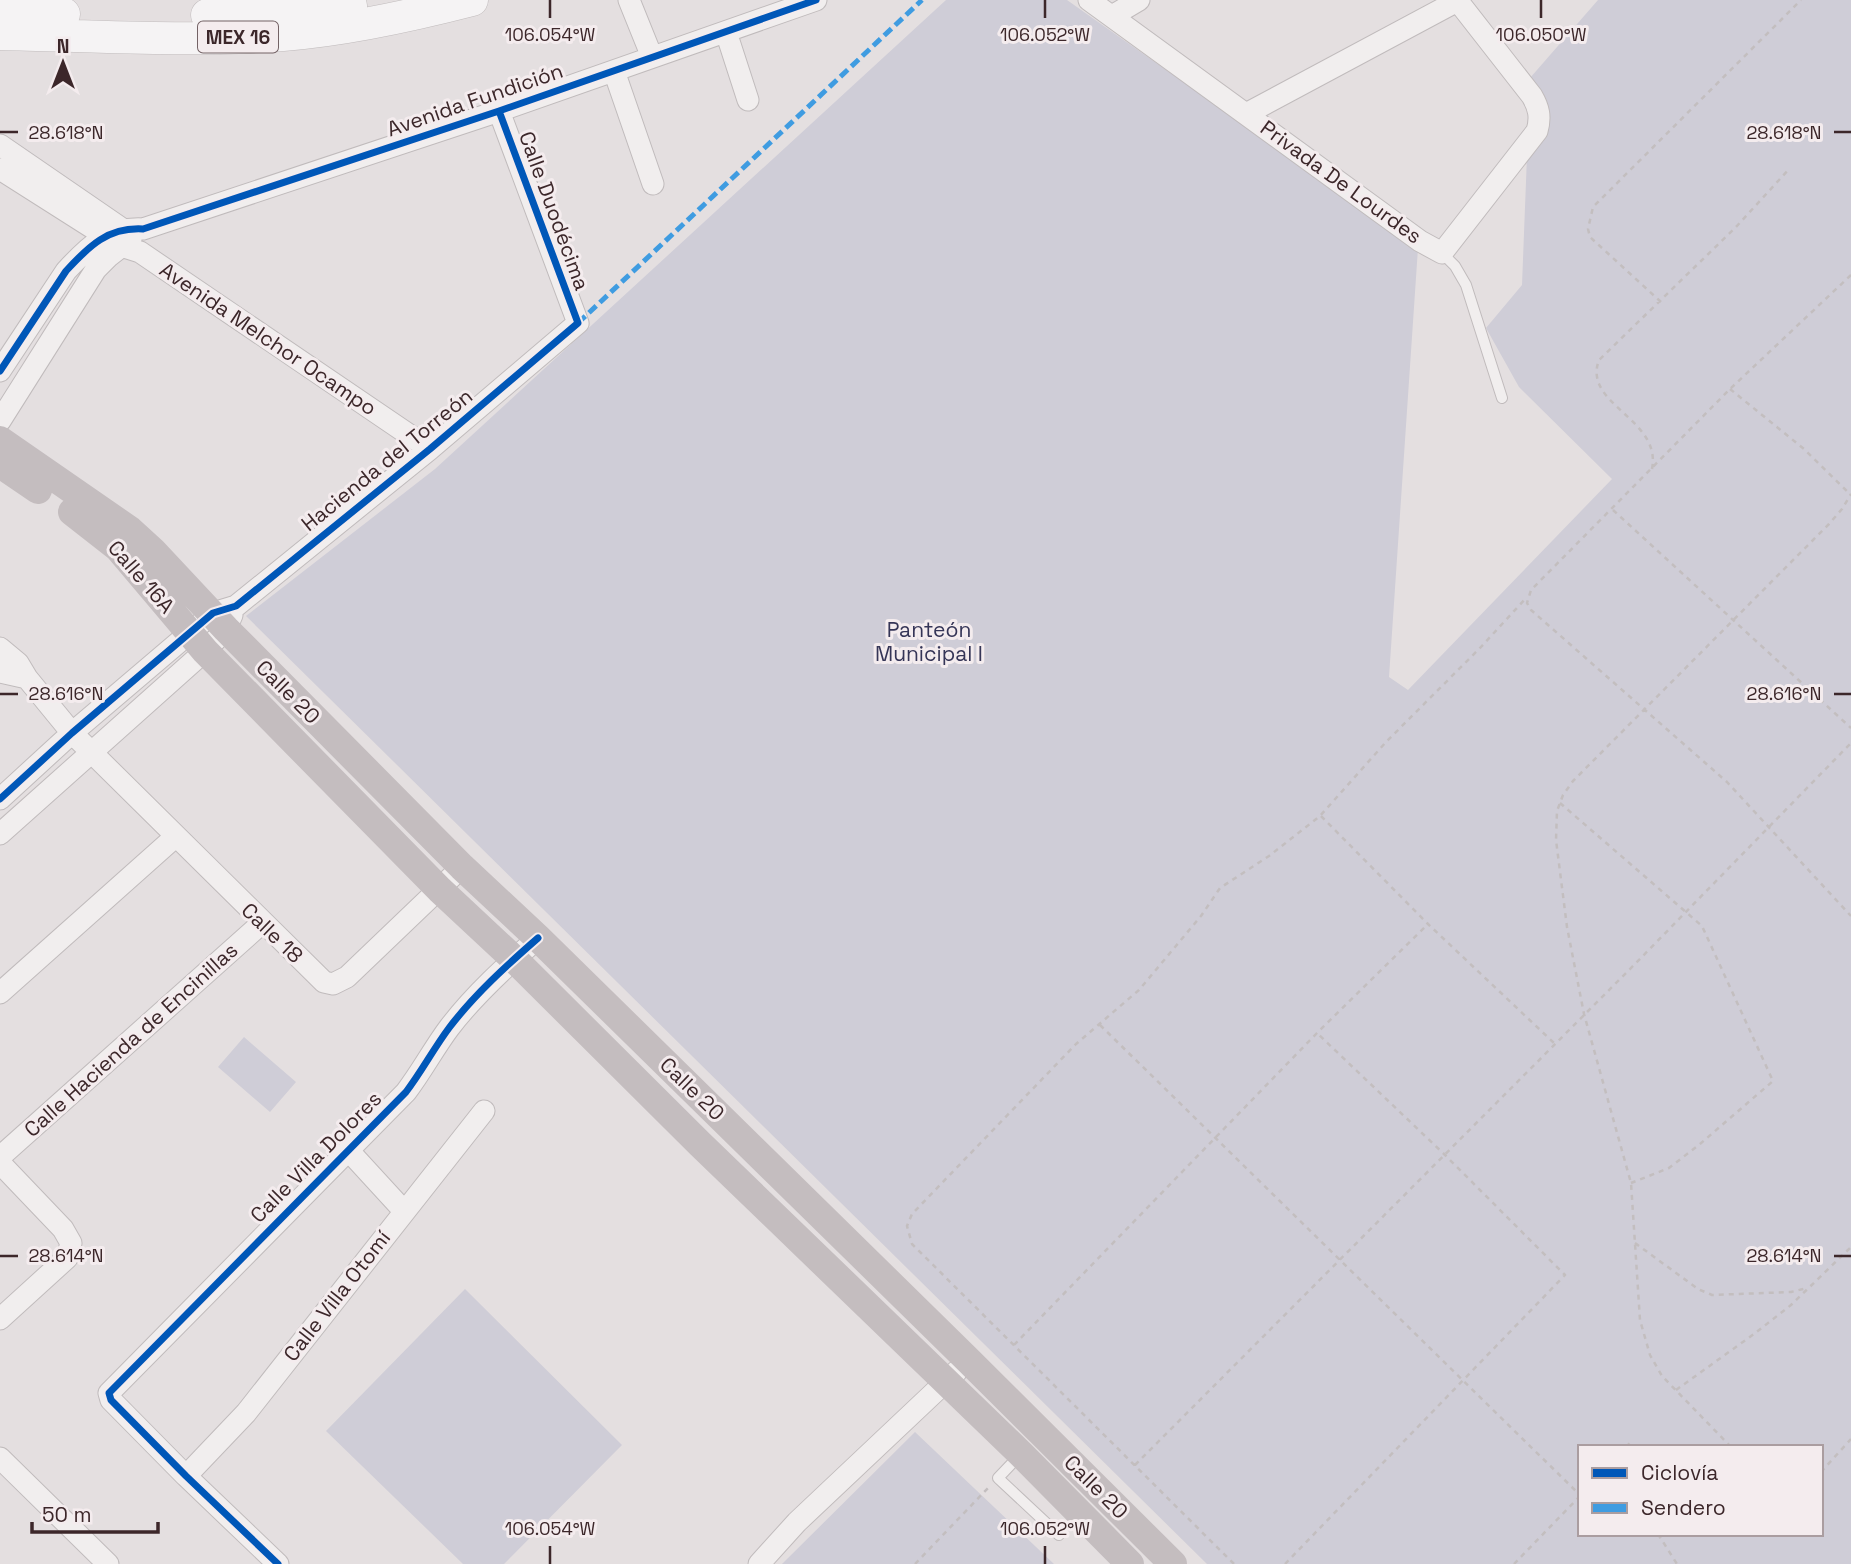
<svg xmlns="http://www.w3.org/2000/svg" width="1851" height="1564" viewBox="0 0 1851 1564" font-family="'Space Grotesk',sans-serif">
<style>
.green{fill:#cfcdd7;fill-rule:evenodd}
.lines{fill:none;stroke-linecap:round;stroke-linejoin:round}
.lane-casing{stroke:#c0bbbc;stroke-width:12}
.street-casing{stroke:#c0bbbc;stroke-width:23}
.primary-casing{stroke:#c1bcbd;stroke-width:33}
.path{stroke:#c3bebf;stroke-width:2.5;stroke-dasharray:5 5;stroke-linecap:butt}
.lane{stroke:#f1eeee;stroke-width:10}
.street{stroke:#f1eeee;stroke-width:21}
.secondary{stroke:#c4bdbf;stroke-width:28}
.primary{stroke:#f5f3f4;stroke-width:32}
.quiet{stroke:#3f9ce1;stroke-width:5;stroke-dasharray:10 5;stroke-linecap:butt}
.cycleway-casing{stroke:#f4ecee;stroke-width:11}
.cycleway{stroke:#0057b8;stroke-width:7}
.ticks{fill:none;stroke:#3c272a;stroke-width:2.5}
.labels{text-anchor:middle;stroke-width:6;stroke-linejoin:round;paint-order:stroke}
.shield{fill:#f4ecee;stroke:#736265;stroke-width:2}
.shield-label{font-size:19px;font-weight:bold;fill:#3c272a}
.street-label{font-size:21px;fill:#3c272a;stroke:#f4ecee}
.park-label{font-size:21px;fill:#353557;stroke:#f4ecee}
.ticks-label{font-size:18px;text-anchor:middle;fill:#3c272a;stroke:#f4ecee;stroke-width:6;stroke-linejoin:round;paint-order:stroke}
</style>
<rect width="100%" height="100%" fill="#e4dfe0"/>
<path class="green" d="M946,0H1067L1418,248L1389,677L1408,690L1612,479L1519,387L1486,328L1522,285L1530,78L1598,0H1851V1564H1207L246,616L435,469ZM1580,1447H1821V1534H1580Z
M244,1037L296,1082L270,1112L218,1067Z
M465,1289L622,1445L504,1564H463L326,1431Z
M915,1432L1054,1564H782Z"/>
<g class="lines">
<defs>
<path id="lane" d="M1442,253L1455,266L1466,285L1502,398
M1019,1456L998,1478L1059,1535"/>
<path id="street" d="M629,0L652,57
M1089,0L1420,241L1442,253L1537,131C1541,117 1539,108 1532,96L1457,0
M1112,16L1139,0
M726,32L748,100
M614,71L653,184
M1246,114L1459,0
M0,145L131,235
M0,169L121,246L140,252L430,449
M0,371L66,271C89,246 108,227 143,229L499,111L816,0
M0,421L96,269L108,257L131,239
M0,648L18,663L27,678L72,733L324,982L333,984L347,977L462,867
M0,672L27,678
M0,799L72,733L213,613L236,606L430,449L578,323L499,111
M0,834L205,651L226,629L232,615
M0,993L175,837
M348,1150L404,1211
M0,1157L262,923
M0,1163L63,1229L71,1243L67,1258L0,1319
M0,1458L108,1564
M186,1476L246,1413L484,1111
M278,1564L186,1476L111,1400L109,1393L406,1092C422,1071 434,1048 449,1028C474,995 507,965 538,938
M759,1564L797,1522L957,1371"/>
<path id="primary" d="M0,12L64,14
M207,15H236L351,6
M0,34C94,36 189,42 283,35C347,30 410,16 472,0"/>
</defs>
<use href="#lane" class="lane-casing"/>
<use href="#street" class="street-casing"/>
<use href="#primary" class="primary-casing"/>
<path class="path" d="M1851,275L1730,389L1531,590L1527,603L1531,610L1727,782L1851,916
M1661,302L1590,237L1588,229L1593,207L1801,0
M1730,389L1804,449L1851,495
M1652,469C1662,418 1582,405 1599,360L1736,227L1790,168
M1613,510L1851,728
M1560,803L1702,926L1773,1081L1700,1144L1669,1168L1631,1183
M1321,816L1428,924L1554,1043
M1100,1025L1580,1495
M1635,1243L1698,1289L1712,1295L1791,1292L1807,1288
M1014,1345L1317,1033L1428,924
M1676,1390L1754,1334L1791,1305L1851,1247
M1626,1447L1631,1442
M1731,1447L1662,1376L1650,1355L1640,1320L1631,1183L1584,1014L1567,927L1556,840L1557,811L1563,795L1573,781L1829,524L1842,509L1851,494
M1135,1465L1635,964L1851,743
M1821,1472L1851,1439
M1658,1534L1677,1564
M915,1564L988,1488
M1234,1564L912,1244L907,1226L912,1214L1076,1044L1139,990L1201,916L1220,888L1269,856L1320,816L1386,742L1480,648L1527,597
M1285,1564L1565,1275L1444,1154L1317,1033
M1514,1564L1580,1496"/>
<use href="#lane" class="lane"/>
<use href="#street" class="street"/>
<path class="secondary" d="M0,440L130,530L153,551L226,629L462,867L538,938L968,1360L1173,1564
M0,464L38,490
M72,512L118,548L205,651L440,890L514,959L700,1144L1021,1454L1130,1564"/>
<use href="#primary" class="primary"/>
<path class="quiet" d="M578,323L922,0"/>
<defs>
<path id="cycleway" d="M0,371L66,271C89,246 108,227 143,229L499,111L816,0
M0,799L72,733L213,613L236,606L430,449L578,323L499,111
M278,1564L186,1476L111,1400L109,1393L406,1092C422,1071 434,1048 449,1028C474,995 507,965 538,938"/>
</defs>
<use href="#cycleway" class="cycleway-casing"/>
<use href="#cycleway" class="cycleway"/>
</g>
<path class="ticks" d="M550,0V18M1045,0V18M1541,0V18M0,132H18M1834,132H1851M0,694H18M1834,694H1851M0,1256H18M1834,1256H1851M550,1546V1564M1045,1546V1564"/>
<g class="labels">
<rect class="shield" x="198" y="21.5" width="80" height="31" rx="5"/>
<g class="shield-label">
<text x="238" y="44">MEX 16</text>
</g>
<g class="street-label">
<text transform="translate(475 100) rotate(-19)" y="7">Avenida Fundición</text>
<text transform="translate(1341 182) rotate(36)" y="7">Privada De Lourdes</text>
<text transform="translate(554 211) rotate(70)" y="7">Calle Duodécima</text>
<text transform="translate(268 339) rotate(34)" y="7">Avenida Melchor Ocampo</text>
<text transform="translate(387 460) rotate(-39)" y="7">Hacienda del Torreón</text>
<text transform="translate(141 577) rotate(49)" y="7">Calle 16A</text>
<text transform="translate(288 692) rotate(45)" y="7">Calle 20</text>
<text transform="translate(272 933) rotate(44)" y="7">Calle 18</text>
<text transform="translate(131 1040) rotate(-42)" y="7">Calle Hacienda de Encinillas</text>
<text transform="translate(692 1089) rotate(44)" y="7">Calle 20</text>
<text transform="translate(316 1157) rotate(-45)" y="7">Calle Villa Dolores</text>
<text transform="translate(337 1296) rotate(-52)" y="7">Calle Villa Otomí</text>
<text transform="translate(1096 1487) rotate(45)" y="7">Calle 20</text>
</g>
<g class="park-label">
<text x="929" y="637">Panteón<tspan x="929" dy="24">Municipal I</tspan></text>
</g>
</g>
<g class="ticks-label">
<text x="550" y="41">106.054°W</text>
<text x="1045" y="41">106.052°W</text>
<text x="1541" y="41">106.050°W</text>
<text x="66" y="139">28.618°N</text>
<text x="1784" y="139">28.618°N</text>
<text x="66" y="700">28.616°N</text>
<text x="1784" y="700">28.616°N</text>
<text x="66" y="1262">28.614°N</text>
<text x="1784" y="1262">28.614°N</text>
<text x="550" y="1535">106.054°W</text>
<text x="1045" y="1535">106.052°W</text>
</g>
<rect x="1578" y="1445" width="245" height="91" fill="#f4ecee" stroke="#aa9da0" stroke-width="2"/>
<rect x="1592" y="1468" width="35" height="10" fill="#0057b8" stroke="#aa9da0" stroke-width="2"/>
<text x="1641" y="1480" font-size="21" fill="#3c272a">Ciclovía</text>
<rect x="1592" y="1503" width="35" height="10" fill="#3f9ce1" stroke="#aa9da0" stroke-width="2"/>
<text x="1641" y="1515" font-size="21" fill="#3c272a">Sendero</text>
<g transform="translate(63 63)" stroke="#f4ecee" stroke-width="5" paint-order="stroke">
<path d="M0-5L12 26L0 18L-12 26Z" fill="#3c272a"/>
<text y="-10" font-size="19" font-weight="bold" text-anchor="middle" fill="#3c272a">N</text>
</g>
<path d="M32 1522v10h126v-10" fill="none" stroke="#3c272a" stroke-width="3.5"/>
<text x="42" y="1522" font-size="21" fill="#3c272a" stroke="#f4ecee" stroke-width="5" paint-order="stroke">50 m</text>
</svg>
